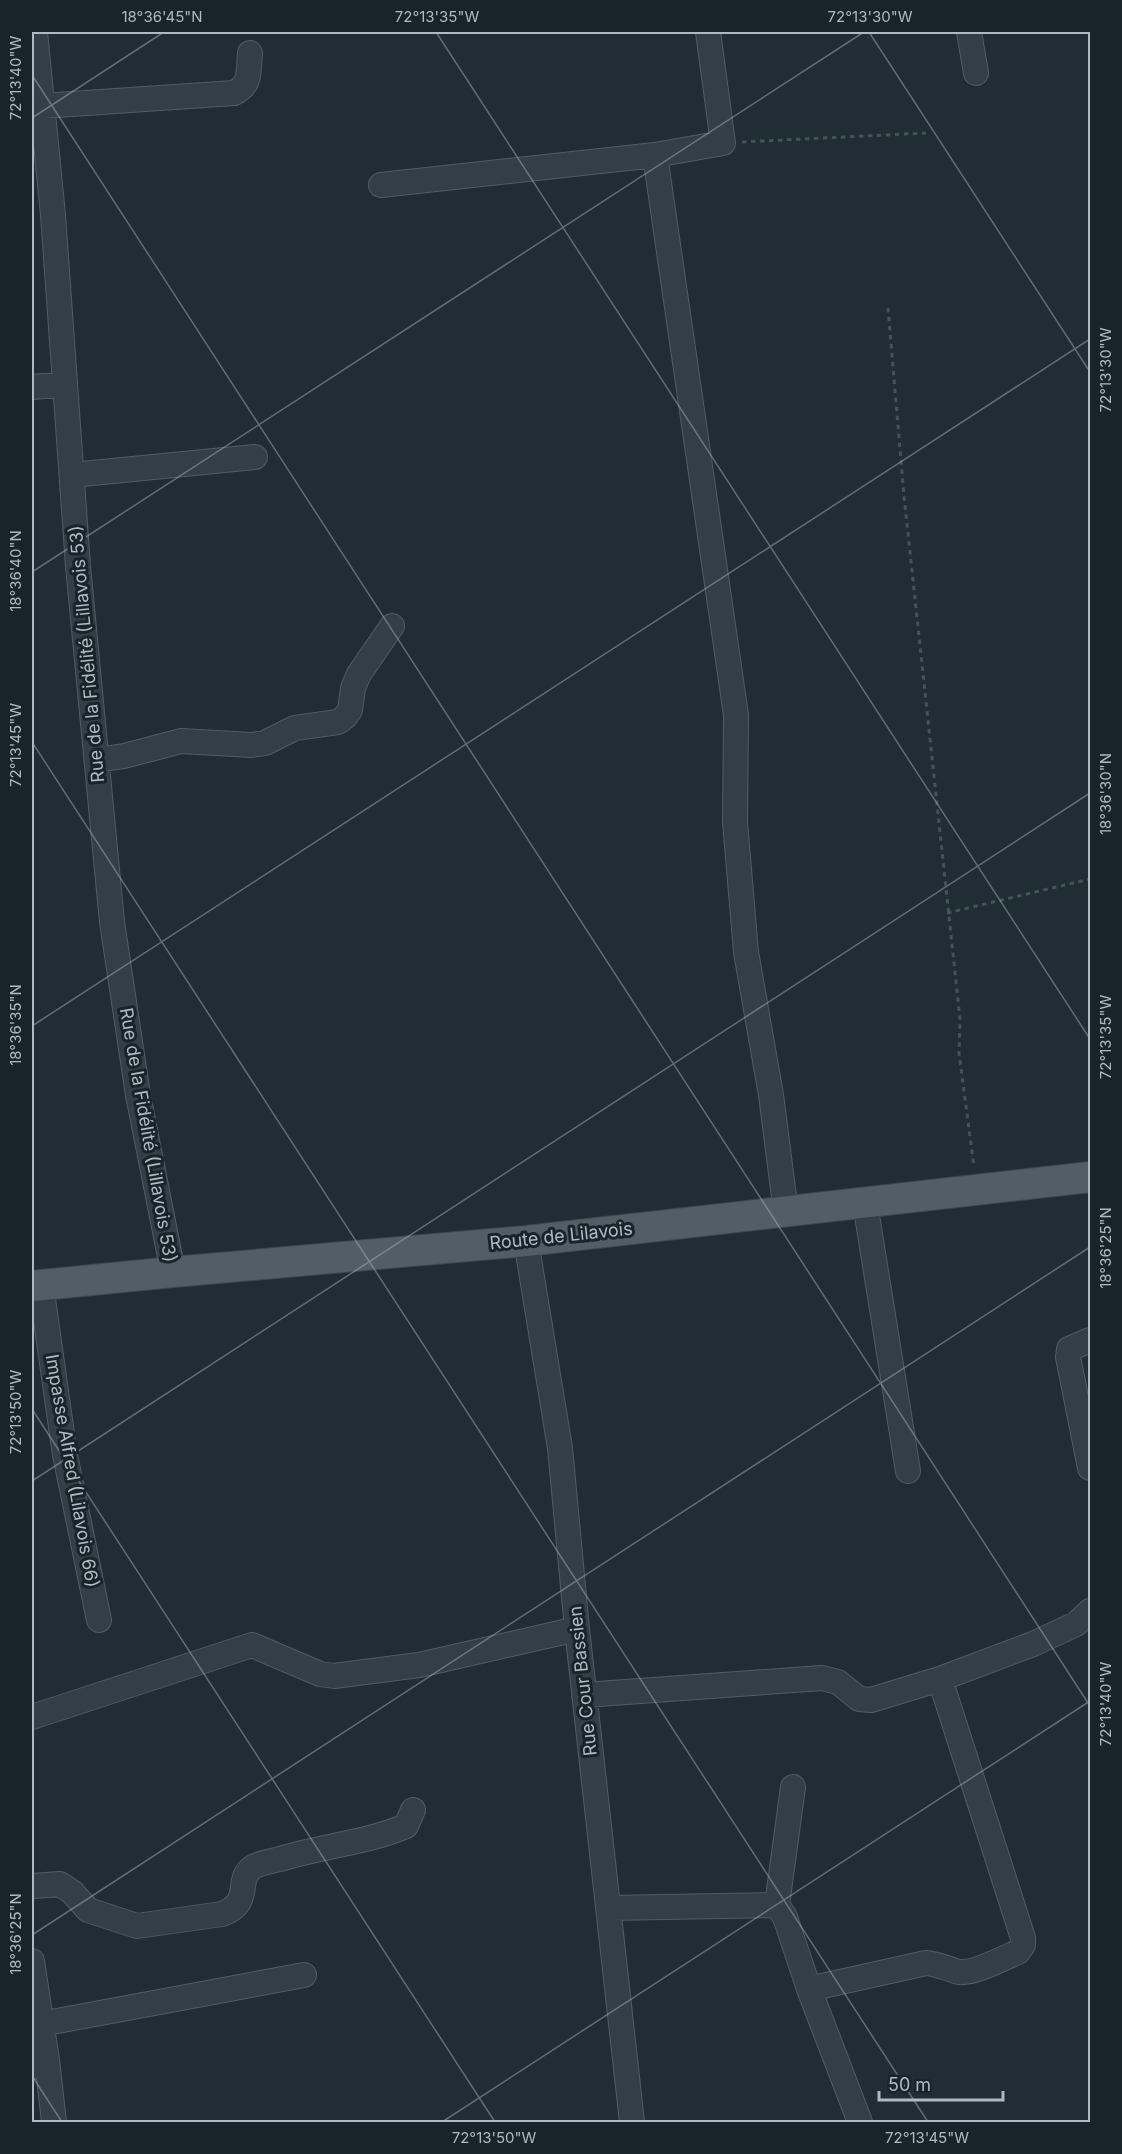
<svg xmlns="http://www.w3.org/2000/svg" width="1122" height="2154" viewBox="0 0 1122 2154" font-family="Inter,sans-serif">
<style>
.lines{fill:none;stroke-linecap:round;stroke-linejoin:round}
.minor-casing{stroke:#505d64;stroke-width:26}
.major-casing{stroke:#3c484f;stroke-width:32}
.path{stroke:#415553;stroke-width:3;stroke-dasharray:4.5 4.5;stroke-linecap:butt}
.minor{stroke:#333f46;stroke-width:24}
.major{stroke:#515e66;stroke-width:30}
.ticks{fill:none;stroke:#adbac3;stroke-width:1.5;stroke-opacity:0.45}
.labels{text-anchor:middle;stroke-width:6;stroke-linejoin:round;paint-order:stroke}
.street-label{font-size:18px;fill:#adbac3;stroke:#19242a}
.neatline{fill:none;stroke:#adbac3;stroke-width:2}
.ticks-label{font-size:15px;text-anchor:middle;fill:#adbac3}
</style>
<rect width="100%" height="100%" fill="#202d35"/>
<g class="lines">
<defs>
<path id="minor" d="M35,32L53,215L78,566L112,922L138,1095L173,1272
M969,32L976,73
M42,106L234,93C252,84 248,71 250,53
M655,155L736,715L735,822L746,952L771,1095L786,1212
M381,185L655,155L723,143L708,32
M32,387L65,384
M72,475L255,457
M97,760L124,756L181,741L252,745L265,743L295,728L338,722L345,717L350,710L353,688L359,674L392,626
M865,1203L908,1471
M526,1241L560,1448L577,1629L632,2122
M41,1285L65,1455L99,1620
M1090,1340L1069,1349L1068,1357L1090,1468
M584,1695L822,1678L838,1682L859,1699L871,1700L940,1679L1033,1644L1076,1624L1090,1611
M32,1717L252,1645L320,1674L334,1676L419,1665L577,1629
M32,1886L60,1884L72,1892L88,1910L137,1926L222,1914C254,1902 234,1880 253,1867C260,1863 272,1861 280,1859C321,1846 366,1843 406,1826L413,1810
M777,1905L793,1787
M608,1908L777,1905L785,1917L809,1989L860,2122
M32,1961L47,2060L32,2067
M809,1989L926,1963C938,1964 948,1969 959,1972C975,1974 1003,1958 1018,1952L1023,1945V1938L940,1679
M41,2024L304,1975
M47,2060L54,2122"/>
<path id="major" d="M32,1286L173,1272L526,1241L1090,1177"/>
</defs>
<use href="#minor" class="minor-casing"/>
<use href="#major" class="major-casing"/>
<path class="path" d="M742,142L926,133
M888,308L904,496L960,1019L959,1053L974,1167
M947,913L1090,879"/>
<use href="#minor" class="minor"/>
<use href="#major" class="major"/>
</g>
<path class="ticks" d="M436,32L1090,1039M869,32L1090,372M32,75L1090,1706M32,118L164,32M32,572L864,32M32,742L928,2122M32,1026L1090,339M32,1409L495,2122M32,1481L1090,793M32,1935L1090,1247M32,2076L62,2122M442,2122L1090,1701"/>
<g class="labels">
<g class="street-label">
<text transform="translate(87 654) rotate(-95)" y="6">Rue de la Fidélité (Lillavois 53)</text>
<text transform="translate(148 1135) rotate(80)" y="6">Rue de la Fidélité (Lillavois 53)</text>
<text transform="translate(561 1236) rotate(-6)" y="6">Route de Lilavois</text>
<text transform="translate(72 1471) rotate(80)" y="6">Impasse Alfred (Lilavois 66)</text>
<text transform="translate(583 1681) rotate(-96)" y="6">Rue Cour Bassien</text>
</g>
</g>
<rect width="1122" height="2154" fill="none" stroke="#19242a" stroke-width="66"/>
<path d="M879 2091v9h124v-9" fill="none" stroke="#adbac3" stroke-width="3"/>
<text x="888" y="2091" font-size="18" fill="#adbac3" stroke="#19242a" stroke-width="4.5" paint-order="stroke">50 m</text>
<rect x="33" y="33" width="1056" height="2088" class="neatline"/>
<g class="ticks-label">
<text x="162" y="22">18°36'45"N</text>
<text x="437" y="22">72°13'35"W</text>
<text x="870" y="22">72°13'30"W</text>
<text transform="translate(16 78) rotate(-90)" y="5">72°13'40"W</text>
<text transform="translate(1106 370) rotate(-90)" y="5">72°13'30"W</text>
<text transform="translate(16 571) rotate(-90)" y="5">18°36'40"N</text>
<text transform="translate(16 745) rotate(-90)" y="5">72°13'45"W</text>
<text transform="translate(1106 794) rotate(-90)" y="5">18°36'30"N</text>
<text transform="translate(16 1025) rotate(-90)" y="5">18°36'35"N</text>
<text transform="translate(1106 1037) rotate(-90)" y="5">72°13'35"W</text>
<text transform="translate(1106 1248) rotate(-90)" y="5">18°36'25"N</text>
<text transform="translate(16 1412) rotate(-90)" y="5">72°13'50"W</text>
<text transform="translate(1106 1704) rotate(-90)" y="5">72°13'40"W</text>
<text transform="translate(16 1934) rotate(-90)" y="5">18°36'25"N</text>
<text x="494" y="2143">72°13'50"W</text>
<text x="927" y="2143">72°13'45"W</text>
</g>
</svg>
